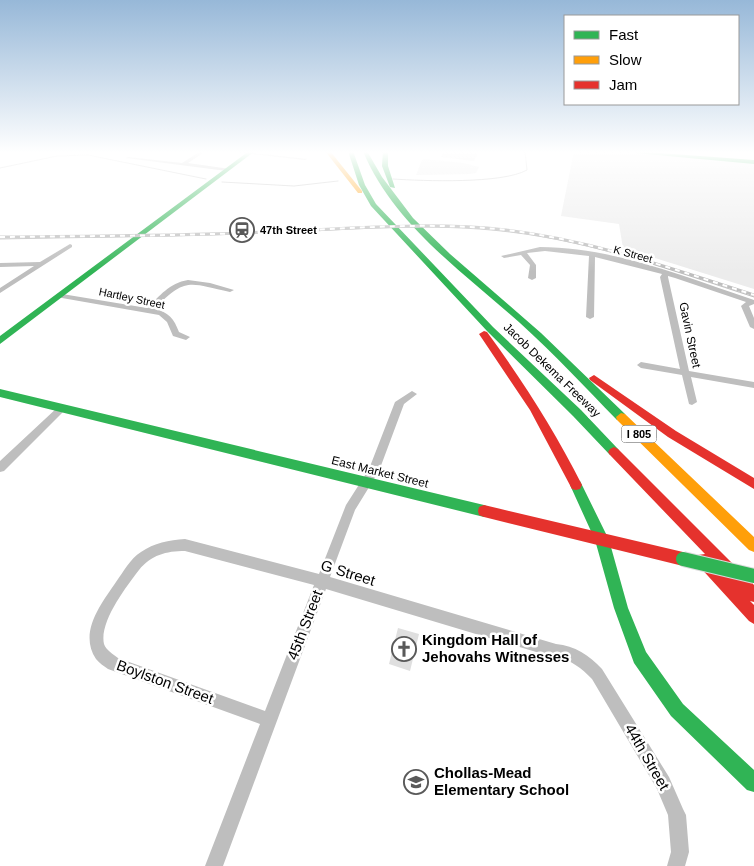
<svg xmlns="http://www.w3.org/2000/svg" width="754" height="866" viewBox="0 0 754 866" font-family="Arial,sans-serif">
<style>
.green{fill:#ececec}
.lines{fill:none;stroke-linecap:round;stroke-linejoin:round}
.stream{stroke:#bfbfbf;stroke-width:1}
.building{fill:#dfdfdf}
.street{fill:#bebebe;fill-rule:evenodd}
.fast{fill:#30b455;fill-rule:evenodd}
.slow{fill:#ff9f0a;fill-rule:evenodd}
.jam{fill:#e5322d;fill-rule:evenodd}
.tram{stroke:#bebebe;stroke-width:1}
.rail-casing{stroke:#bebebe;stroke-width:3}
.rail{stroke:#fff;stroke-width:2;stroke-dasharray:5;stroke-linecap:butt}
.fast-bridge-casing{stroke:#dbdbdb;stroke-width:16;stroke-linecap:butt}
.fast-bridge{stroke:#30b455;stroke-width:14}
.labels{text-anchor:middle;stroke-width:5;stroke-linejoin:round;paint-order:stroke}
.far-poi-label{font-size:11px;font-weight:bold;fill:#000;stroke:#fff;text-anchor:start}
.far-street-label{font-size:11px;fill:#000;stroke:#fff}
.shield{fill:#fff;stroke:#4c4c4c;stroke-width:1}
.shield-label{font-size:11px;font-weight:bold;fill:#000}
.street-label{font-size:12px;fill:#000;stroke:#fff}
.near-street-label{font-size:15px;fill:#000;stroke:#fff}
.near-poi-label{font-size:15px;font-weight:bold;fill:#000;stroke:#fff;text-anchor:start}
</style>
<rect width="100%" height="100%" fill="#fff"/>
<path class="green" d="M574,151H617L754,164V289L623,248L619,224L561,216Z
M425,159L463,163L479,167L476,173L469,174L416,175L422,160Z"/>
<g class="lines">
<path class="stream" d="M0,168L57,156L88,155L206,179
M393,179C424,181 502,184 527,170L525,151
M222,182L294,186L338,181"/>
</g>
<path class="building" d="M444,151H455L478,153L474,161L441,157Z
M398,628L419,634L410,671L389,664Z"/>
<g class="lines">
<path class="street" d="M201,151H206L188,163L230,169L227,171L126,158L128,157L182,163Z
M224,151H237L307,159L305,160Z
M70,244L72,245V247L0,293V288L34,266L0,267V263L40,262Z
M540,247C613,247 685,277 754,300V304L749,306L754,318V329L750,327L741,306L746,302L675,278L668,276V277L689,371L754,382V388L691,377L697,402L692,405L689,404L682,375L641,368L637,365L641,362L680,369L660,277L662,274L595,257L594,317L590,319L586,317L589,256L545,251L527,253L536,265V278L532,280L528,278L530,265L521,255L504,258L501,256Z
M188,280L210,283L234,290L230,292C188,283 186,277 154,309C169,312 174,319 179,332L190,337L186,340L173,336L167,322L159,315L62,298L58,296L62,294L147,308C160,296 169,283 188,280Z
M412,391L417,394L404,404L379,471L355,510L330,577L556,644C575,646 589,655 602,669L669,777L683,809L686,815L689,852L685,866H667L671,852L668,815L657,789L592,679C581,668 572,660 556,658L326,589L223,866H205L260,724L108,669C104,666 99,663 96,659C78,632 102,603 116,582C124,571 130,559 141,552C154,543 169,540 185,539L319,574L346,505L369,469L395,402ZM185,551L314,585L265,711L118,658C113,654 106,650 104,644C99,622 126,587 139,570C151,555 166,551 185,551Z
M62,405L67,408L4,471L0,472V461L59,406Z"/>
<path class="fast" d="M249,151H255L0,344V336Z
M348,151H353L365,185L376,204L493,327L581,410L618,449L620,452L618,455H610L573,416L487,331L371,206L359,185Z
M363,151H367L382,177L413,218L450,254L541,333L625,414L626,417L625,420H617C585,387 554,354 520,323C463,272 393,224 363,151Z
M383,151H388V166L395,188L390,187L382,166Z
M633,151L754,160V164L635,153Z
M0,389L484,505L489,507L490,511L489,515L484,517L0,397Z
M576,480L580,481L609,540L628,608L646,652L683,704L754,770V792L747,790L671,716L634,663L614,608L595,540L570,485L572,481Z"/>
<path class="slow" d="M325,151H330L362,191V193H358Z
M621,413L625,414L754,537V552L749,550L617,420L616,417Z"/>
<path class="jam" d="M484,331L487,332C523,381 555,431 582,485L580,489L576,490L572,489L530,410L479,334Z
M594,375L676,431L754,478V489L668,437L590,380L589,378Z
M614,447L618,449L754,585V602L750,601L754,605V624L749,621L698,565L696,560L698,555L705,554L610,455L608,452L610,449Z
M484,505L683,552L688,554L690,559L688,564L683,566L484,517L479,515L478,511L479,507Z"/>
<path class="tram" d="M0,239C89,237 179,237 268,233C349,230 430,222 510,232C594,242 674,271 754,297"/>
<defs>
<path id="rail" d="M0,237C89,236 179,236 268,232C347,229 427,221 506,230C591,240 673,269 754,295"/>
</defs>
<use href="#rail" class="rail-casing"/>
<use href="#rail" class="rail"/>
<defs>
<path id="fast-bridge" d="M683,559L754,576"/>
</defs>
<use href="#fast-bridge" class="fast-bridge-casing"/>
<use href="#fast-bridge" class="fast-bridge"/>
</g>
<linearGradient id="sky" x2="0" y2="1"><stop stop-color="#97b8d8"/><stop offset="0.56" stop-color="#fff"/><stop offset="1" stop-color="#fff" stop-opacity="0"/></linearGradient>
<rect width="754" height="272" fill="url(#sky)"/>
<defs>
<symbol id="station-ring" viewBox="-11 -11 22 22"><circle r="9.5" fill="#fff" stroke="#595959" stroke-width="1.5"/><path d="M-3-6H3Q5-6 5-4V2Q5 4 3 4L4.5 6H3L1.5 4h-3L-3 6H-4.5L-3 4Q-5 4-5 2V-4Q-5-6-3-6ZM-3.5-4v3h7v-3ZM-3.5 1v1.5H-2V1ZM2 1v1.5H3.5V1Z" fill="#595959"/></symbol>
<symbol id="church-ring" viewBox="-11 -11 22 22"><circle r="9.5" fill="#fff" stroke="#595959" stroke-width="1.5"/><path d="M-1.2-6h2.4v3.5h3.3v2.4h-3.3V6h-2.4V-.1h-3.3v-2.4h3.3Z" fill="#595959"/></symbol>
<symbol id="school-ring" viewBox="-11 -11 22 22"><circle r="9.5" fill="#fff" stroke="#595959" stroke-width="1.5"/><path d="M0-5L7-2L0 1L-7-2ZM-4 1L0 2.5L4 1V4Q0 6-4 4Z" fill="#595959"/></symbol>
</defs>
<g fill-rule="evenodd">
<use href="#station-ring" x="228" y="216" width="28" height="28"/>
<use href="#church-ring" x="390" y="635" width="28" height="28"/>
<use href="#school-ring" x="402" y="768" width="28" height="28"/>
</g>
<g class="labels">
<g class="far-poi-label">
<text x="260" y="234">47th Street</text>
</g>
<g class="far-street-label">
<text transform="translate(633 254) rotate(15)" y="4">K Street</text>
<text transform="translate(132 298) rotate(12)" y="4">Hartley Street</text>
</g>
<rect class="shield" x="621.5" y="425.5" width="35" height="17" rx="4"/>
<g class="shield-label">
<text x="639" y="438">I 805</text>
</g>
<g class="street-label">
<text transform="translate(690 335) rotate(78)" y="4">Gavin Street</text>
<text transform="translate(552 370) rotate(44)" y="4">Jacob Dekema Freeway</text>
<text transform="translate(380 472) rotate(14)" y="4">East Market Street</text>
</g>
<g class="near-street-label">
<text transform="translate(348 573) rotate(17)" y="5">G Street</text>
<text transform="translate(305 625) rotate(-69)" y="5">45th Street</text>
<text transform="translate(165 682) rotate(20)" y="5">Boylston Street</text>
<text transform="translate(647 757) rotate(60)" y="5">44th Street</text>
</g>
<g class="near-poi-label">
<text x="422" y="645">Kingdom Hall of<tspan x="422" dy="17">Jehovahs Witnesses</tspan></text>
<text x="434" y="778">Chollas-Mead<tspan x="434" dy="17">Elementary School</tspan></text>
</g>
</g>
<rect x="564" y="15" width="175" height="90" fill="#ffffff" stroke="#999999"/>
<rect x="574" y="31" width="25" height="8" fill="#30b455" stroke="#999999"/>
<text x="609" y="40" font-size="15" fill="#000000">Fast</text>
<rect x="574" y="56" width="25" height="8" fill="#ff9f0a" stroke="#999999"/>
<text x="609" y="65" font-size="15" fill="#000000">Slow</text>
<rect x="574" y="81" width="25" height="8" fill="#e5322d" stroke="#999999"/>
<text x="609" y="90" font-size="15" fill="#000000">Jam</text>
</svg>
